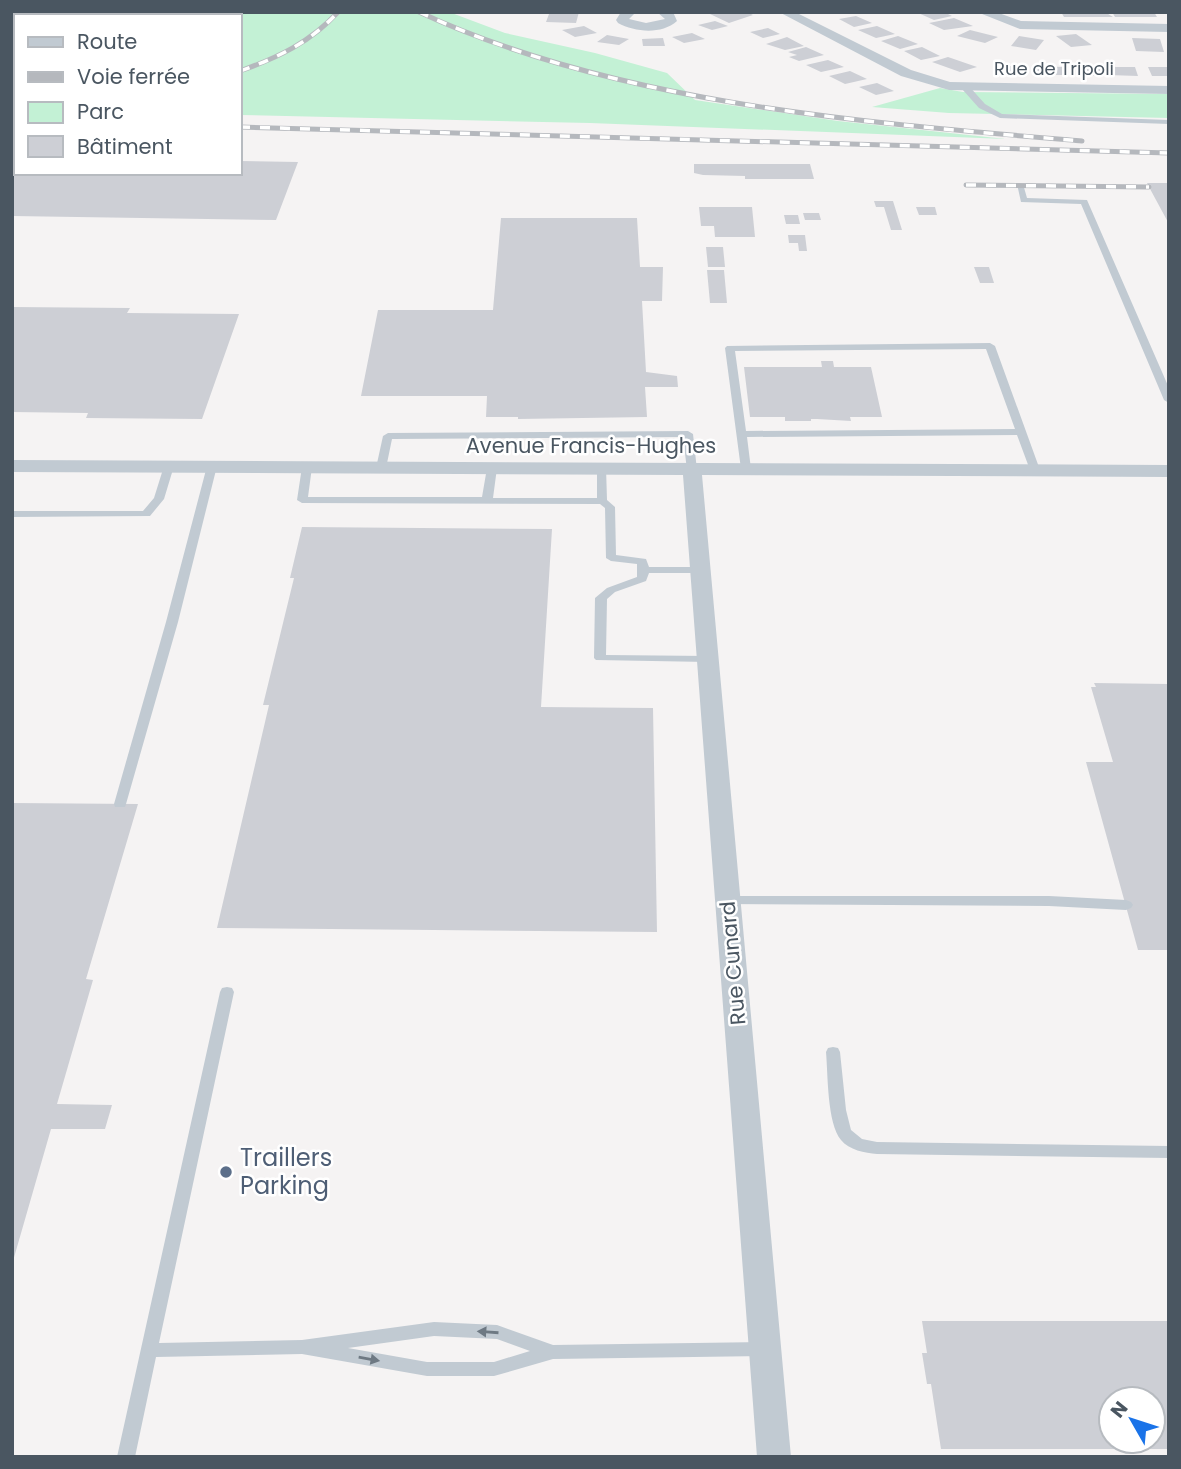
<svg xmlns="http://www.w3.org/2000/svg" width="1181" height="1469" viewBox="0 0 1181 1469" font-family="Poppins,sans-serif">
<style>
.green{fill:#c3f1d5}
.building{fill:#cdcfd5;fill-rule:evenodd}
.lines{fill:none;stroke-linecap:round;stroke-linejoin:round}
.service{fill:#c1cad2;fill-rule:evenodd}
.minor{fill:#c1cad2;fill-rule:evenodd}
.rail-casing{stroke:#b5b8bd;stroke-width:5}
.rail{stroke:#fff;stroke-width:3.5;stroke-dasharray:10;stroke-linecap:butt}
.oneway{fill:#6e7983}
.service-dot{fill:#5c6f8a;stroke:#fff;stroke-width:2.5}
.labels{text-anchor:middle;stroke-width:5;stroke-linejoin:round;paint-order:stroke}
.far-street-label{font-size:18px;fill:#4a5661;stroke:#fff}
.street-label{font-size:21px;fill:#4a5661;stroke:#fff}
.near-service-label{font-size:24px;fill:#4e5e75;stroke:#fff;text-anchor:start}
</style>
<rect width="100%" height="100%" fill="#f5f3f3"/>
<path class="green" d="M12,12H449L505,33L595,53L667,73L695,100L838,121L1006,139L590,123L240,115V16H16V104H12Z
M940,88L963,92L1169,94V118L949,113L872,107Z"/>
<path class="building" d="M553,12H579L576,23L546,22L549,14Z
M717,12H747L753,15L729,23L710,14Z
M916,12H944L952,16L934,20Z
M1061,12H1105L1113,17H1064Z
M1112,12H1154L1157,17H1115Z
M856,16L872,23L854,27L839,19Z
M954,18L973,26L944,30L929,23Z
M715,21L728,26L712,30L698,25Z
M584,26L597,33L575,37L562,30Z
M877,26L895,34L876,38L858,30Z
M768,28L780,34L763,38L750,32Z
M970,30L998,37L985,43L957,36Z
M692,33L705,39L684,43L672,37Z
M1076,34L1092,45L1071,47L1056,36Z
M607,35L629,39L619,45L597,42Z
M898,36L918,44L900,49L881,41Z
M1019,36L1044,40L1036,50L1011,46Z
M787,37L804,46L785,50L766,44Z
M663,38L665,46H643L642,39Z
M1132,38L1160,39L1164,52L1136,51Z
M806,47L824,55L799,61L789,57L797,55L788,52Z
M922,47L940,56L921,60L904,51Z
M948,57L977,67L960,72L932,62Z
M828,60L844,67L821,72L806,65Z
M994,66H1024L1026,75L996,74Z
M1033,66L1063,67L1065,75H1035Z
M1072,66L1101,67L1104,76L1074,75Z
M1105,67H1135L1138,76L1109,75Z
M1148,67H1169V76H1152Z
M850,71L867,79L845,84L829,76Z
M877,83L894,91L876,95L859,87Z
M12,158H16V173H240V161L298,162L276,220L12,216Z
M694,164H810L814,179H745V176L703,175L694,173Z
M1147,183H1169V224L1149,187Z
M874,201H893L902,230H891L884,207H876Z
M699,207H752L755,237H715L714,226H701Z
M916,207H935L937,215H919Z
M803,213H819L821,220H805Z
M784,215H798L800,224H786Z
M501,218H637L640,267H663L662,301H642L646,372L677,376L678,387H645L647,417L518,419V417H486L487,396H361L378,310H493Z
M788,235H805L807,251H799L798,243H789Z
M706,247H723L725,267H708Z
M974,267H989L994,283H980Z
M707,270H724L727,303H710Z
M12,307L130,308L127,313L239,314L202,419L86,418L88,413L12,412Z
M821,361H833L834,367H871L882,417H850L851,421L817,419H811V421H785V417H750L744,367H822Z
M302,527L552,529L541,707L653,708L657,932L217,928L269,705H263L294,578H290Z
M1094,683L1169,684V950H1138L1086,762H1113L1091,687H1096Z
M12,803L138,804L86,979L93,980L57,1104L112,1105L105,1129H51L13,1261Z
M922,1321H1169V1449H941L931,1384H927L922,1353H927ZM1111,1399H1153V1441H1111Z"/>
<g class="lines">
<path class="service" d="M962,85H968L985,104L1002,114L1169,120V124L1000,118L979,108L962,89Z
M1017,184H1023L1027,198L1087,200L1169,388V403L1164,400L1081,204L1021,202Z
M990,343L995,346L1040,470L1039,472H1031L1030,470L1017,435L747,437L751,469L746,472L741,469L725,348L727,346ZM986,349L1015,429L746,431L735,351Z
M688,431L693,434L697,470L692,473L687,470L683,437L392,439L386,468L381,471L376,468L383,436L388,433Z
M169,463L174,466L164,499L150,516L12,517V511H143L154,498L164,466Z
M212,463L217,466L178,622L126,804L125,807H115L114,804L166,622L207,466Z
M307,464L312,467L308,497H482L487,468L492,465L497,468L493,498H597V469L598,467H606L607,500L615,507L616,555L646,559L649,567H701L706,570L701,573H649L646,581L615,592L607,599L606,655L708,656L714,659L708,662L596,660L594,658L595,598L607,588L637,577V564L611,561L606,558L605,508L600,504L302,503L297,500L302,467Z
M727,896H1049L1126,900L1131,902L1133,905L1131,908L1126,910L1049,906L722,904L720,901L722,898Z
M227,987L232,988L234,992L159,1343L302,1340L434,1322L497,1325L553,1345L765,1342L771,1344L774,1349L771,1354L765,1356L553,1359L494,1376H427L302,1354L156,1357L135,1457H117L220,992L222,988ZM434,1336L497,1339L530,1351L494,1362H427L348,1348Z
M833,1047L838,1048L840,1052L846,1110L851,1130L862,1139L877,1142L1169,1146V1158L877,1154C865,1153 849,1150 841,1140C827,1123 828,1075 826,1052L828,1048Z"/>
<path class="minor" d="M621,12H636L629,19L646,23L665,19L657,12H673L677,21C661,35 635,32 618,23L616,20Z
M779,12H795L911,70L950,82L1169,86V94L949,90L901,76Z
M977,12H996L1021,21L1169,24V32L1020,29Z
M12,460L1169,465V477L702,475L791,1457H757L683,475L12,472Z"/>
<defs>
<path id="rail" d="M419,12C617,104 866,123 1082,141
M240,71C277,58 311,42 338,12
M12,113H16
M240,127L1169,153
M966,185L1149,187"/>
</defs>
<use href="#rail" class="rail-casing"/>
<use href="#rail" class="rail"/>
</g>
<defs><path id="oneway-solid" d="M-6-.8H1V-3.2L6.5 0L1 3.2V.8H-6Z" transform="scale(1.75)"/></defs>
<g class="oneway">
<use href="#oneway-solid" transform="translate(488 1332) rotate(-176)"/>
<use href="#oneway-solid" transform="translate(369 1359) rotate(10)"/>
</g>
<circle class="service-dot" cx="226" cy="1172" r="7"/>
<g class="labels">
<g class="far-street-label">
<text x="1054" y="75">Rue de Tripoli</text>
</g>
<g class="street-label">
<text x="591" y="453">Avenue Francis-Hughes</text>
<text transform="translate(733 963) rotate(-95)" y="7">Rue Cunard</text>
</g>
<g class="near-service-label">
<text x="240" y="1166">Traillers<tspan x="240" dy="28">Parking</tspan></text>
</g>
</g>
<rect width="1181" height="1469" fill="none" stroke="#4a5661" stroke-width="28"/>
<rect x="14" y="14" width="228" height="161" fill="#ffffff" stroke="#b7bbc0" stroke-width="2"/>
<rect x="28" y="37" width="35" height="10" fill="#c1cad2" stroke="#b7bbc0" stroke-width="2"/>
<text x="77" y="49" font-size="21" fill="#4a5661">Route</text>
<rect x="28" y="72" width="35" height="10" fill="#b5b8bd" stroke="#b7bbc0" stroke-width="2"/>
<text x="77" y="84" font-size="21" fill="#4a5661">Voie ferrée</text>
<rect x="28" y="102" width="35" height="21" fill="#c3f1d5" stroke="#b7bbc0" stroke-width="2"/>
<text x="77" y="119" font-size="21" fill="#4a5661">Parc</text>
<rect x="28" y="136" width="35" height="21" fill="#cdcfd5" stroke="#b7bbc0" stroke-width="2"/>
<text x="77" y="154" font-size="21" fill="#4a5661">Bâtiment</text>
<g transform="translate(1132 1420) rotate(309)"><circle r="33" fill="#ffffff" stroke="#b7bbc0" stroke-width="2"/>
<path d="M0-5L12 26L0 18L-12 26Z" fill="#1a73e8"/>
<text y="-10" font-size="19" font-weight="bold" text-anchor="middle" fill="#4a5661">N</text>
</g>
</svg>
